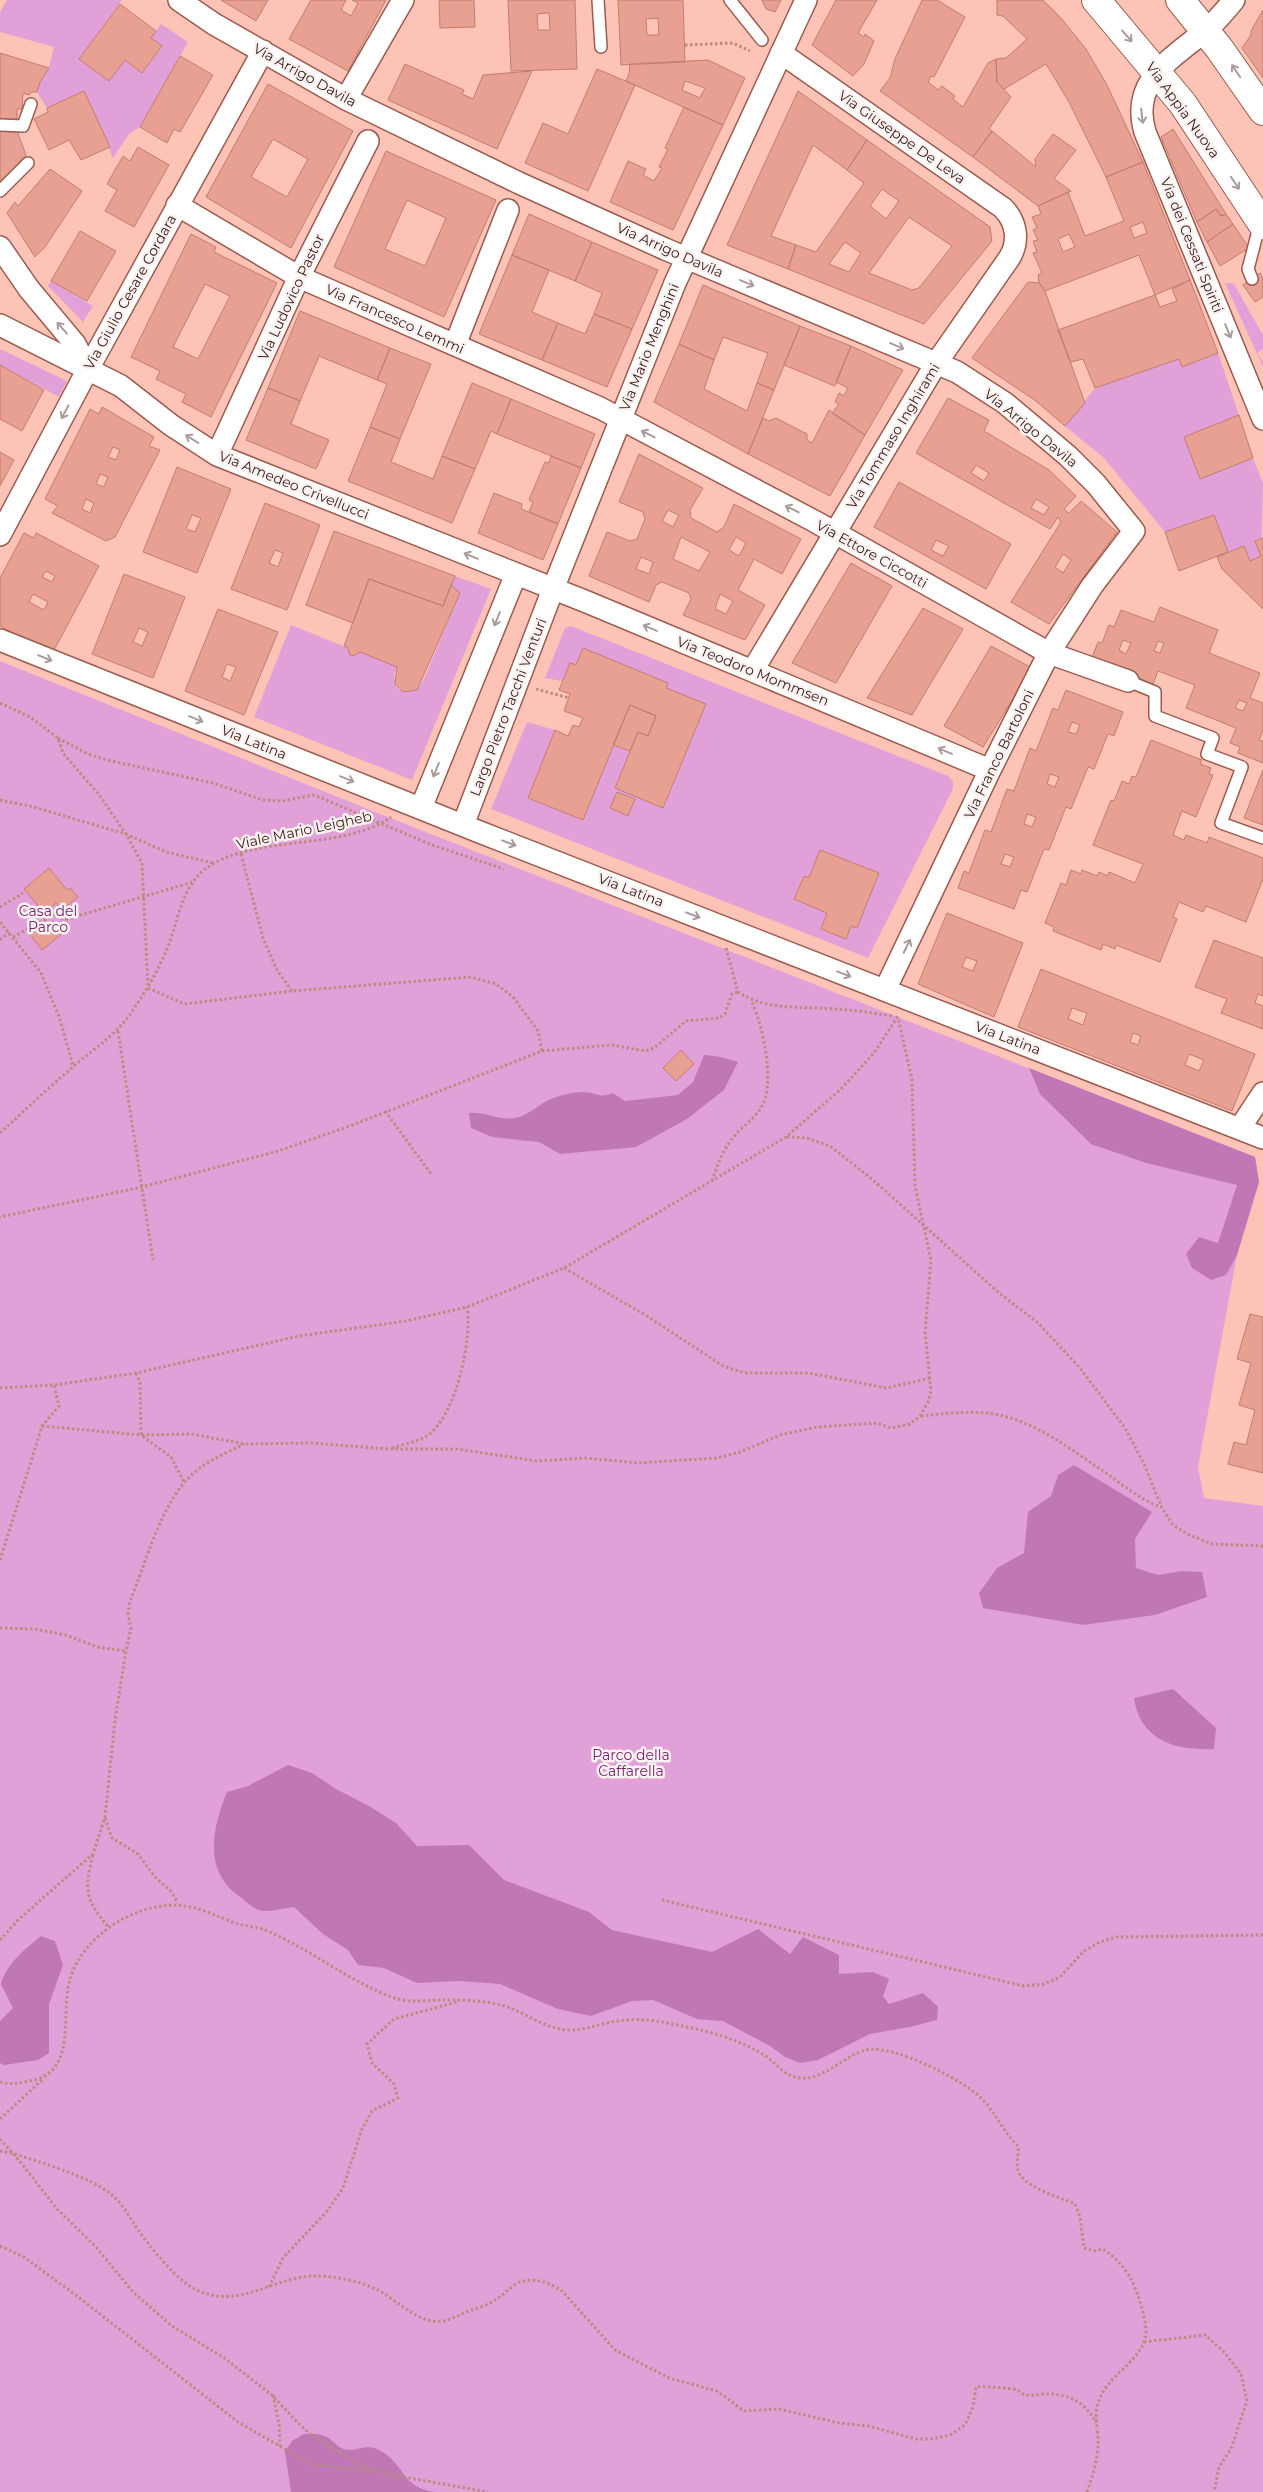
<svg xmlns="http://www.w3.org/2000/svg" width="1263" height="2492" viewBox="0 0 1263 2492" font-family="Montserrat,sans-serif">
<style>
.green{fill:#e2a0d8;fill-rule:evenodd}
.forest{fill:#bf78b5}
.building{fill:#e7a092;stroke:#c17d70;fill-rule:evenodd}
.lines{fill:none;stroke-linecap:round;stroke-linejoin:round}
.lane-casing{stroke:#9b5b4e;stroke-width:14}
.street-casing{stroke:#9b5b4e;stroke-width:24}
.primary-casing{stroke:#9b5b4e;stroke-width:30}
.path{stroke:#bb8b81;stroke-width:3;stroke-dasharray:2.5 2.5;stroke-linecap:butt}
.lane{stroke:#fff;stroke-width:11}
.street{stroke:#fff;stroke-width:21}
.primary{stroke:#fff;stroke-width:28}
.oneway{stroke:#a89b99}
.labels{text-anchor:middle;stroke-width:5;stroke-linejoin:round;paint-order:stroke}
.street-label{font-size:14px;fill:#3d211c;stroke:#f9f2f0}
.park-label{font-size:14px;fill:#772370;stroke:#f9f2f0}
</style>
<rect width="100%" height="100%" fill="#fdc3b6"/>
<path class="green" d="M7,0H122L79,59L109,81L125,60L142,73L162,47L151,38L161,24L188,42L140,127L129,134L113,158L84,92L47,108L37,92L40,82L49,68L54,47L0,32V12Z
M51,281L93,306L83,322L48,286Z
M1225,283L1234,284L1263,335V349L1257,353L1263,362V367Z
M0,349L67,381L59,397L0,365Z
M1218,353L1239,415L1184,437L1200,479L1253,458L1263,483L1261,556L1250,561L1244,546L1228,552L1214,515L1165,532L1104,458L1065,426L1095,388L1179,359L1182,367Z
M455,576L491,589L412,780L254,717L291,625L348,648L350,655L353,656L360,652L397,667L394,675L397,688L403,692L417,690L424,679L460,593L451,585Z
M571,626L948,776L953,782V789L868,958L491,809L527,722L555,730L528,798L583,820L613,745L630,751L615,788L664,807L706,704L666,688L668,683L583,648L576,665L570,663L562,681L545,678L565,628ZM820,850L879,873L857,928L851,926L846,939L821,929L827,913L794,899L803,876L809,878Z
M0,661L385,816L1255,1157L1259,1182L1237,1255L1198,1467L1204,1498L1263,1506V2492H0Z"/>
<path class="forest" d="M704,1055L721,1057L738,1062L724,1090L687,1119L636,1147L560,1154L539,1142L492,1137L471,1128L469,1113C484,1111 499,1121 515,1118C529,1116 539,1103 553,1098C561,1095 575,1092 583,1092C597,1092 597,1099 613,1093L625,1101L678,1095L693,1082Z
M1029,1068L1255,1157L1259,1182L1237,1255L1226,1275L1211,1280L1192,1268L1186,1254L1199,1237L1218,1243L1237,1185L1146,1163L1091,1144L1040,1094Z
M1074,1465L1152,1512L1135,1539L1136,1568L1158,1575L1181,1571L1202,1572L1207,1597L1155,1615L1083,1625L983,1608L979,1593L997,1568L1024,1553L1028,1512L1051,1496L1058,1475Z
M1173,1689L1216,1728L1214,1749C1175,1751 1140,1740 1134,1698Z
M288,1765L312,1773L336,1789L369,1806L396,1823L417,1846L469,1845L504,1880L589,1912L612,1930L712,1952L758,1929L790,1954L803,1937L839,1955V1974L873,1972L889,1979L883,1996L889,2004L923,1993L938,2007L937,2020L910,2027L870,2034L818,2060L800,2063L785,2057L770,2046L723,2021L697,2019L653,2000L632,2001L591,2016L558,2009L500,1984L459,1981L417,1983L384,1968L358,1965L348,1950L323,1934L294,1907C284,1908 268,1913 259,1910C253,1908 247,1903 243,1899C202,1873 212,1829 227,1792L248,1786Z
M41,1936L55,1941L63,1965L49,2004V2053L38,2060L4,2065L0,2063V2021L13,2008L1,1984C7,1963 25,1949 41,1936Z
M304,2434C310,2434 321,2433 327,2437C334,2441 339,2450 349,2450C360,2450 367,2444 379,2450C405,2463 401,2488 435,2492H291L285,2452L292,2441Z"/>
<path class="building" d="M221,0H268L256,21Z
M311,0H346L341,10L351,16L358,3L352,0H386L348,71L289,39Z
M439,0H474L475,27L440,28Z
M508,0H575L577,69L511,71ZM549,13L550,30H538L537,14Z
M618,0H683L685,62L621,65ZM658,18L659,35H647L646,19Z
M762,0H781L775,12L766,9Z
M836,0H877L858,33L864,37L865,34L874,41L864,64L853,76L812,45Z
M922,0H937L965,17L934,77L931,76L928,82L938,90L942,86L955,96L953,99L963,107L988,63L996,59L997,82L1011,97L989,129L992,131L973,157L880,91L890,78L895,59Z
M997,0H1043L1061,18L1086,49L1107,85L1143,162L1106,177L1069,102L1046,64L1004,89L997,82L996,59L1006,58L1027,39L1003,16L997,15Z
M120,4L156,31L151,38L162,46L142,73L125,60L109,81L79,59Z
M1263,10V78L1242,48L1251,35V31Z
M0,53L49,68L40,82L37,92H31L29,95L23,93L22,109H17V122L0,120Z
M180,56L213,75L180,132L174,129L167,143L140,127Z
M708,60L745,78L723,125L626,81L629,74L630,64ZM685,81L705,88L700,98L682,90Z
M405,64L464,90L462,94L473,99L483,75L532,71L497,149L388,100Z
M597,69L635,85L588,191L525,163L543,123L568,134Z
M268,84L353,131L291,248L206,197ZM273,139L308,159L287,197L251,177Z
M84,91L110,147L81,160L69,140L49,150L34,119L48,112L47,108Z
M798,91L867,140L847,170L813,145L771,236L796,245L788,269L727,245Z
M684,107L723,125L673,230L610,202L628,161L646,169L643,175L654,181L662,168L659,167L668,149L665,148Z
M1173,129L1226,214L1221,216L1216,209L1197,222L1161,137Z
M0,130L17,131L26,155L0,183Z
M992,131L1036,167L1035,159L1053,134L1076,150L1054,179L1071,191L1038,206L973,157Z
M867,140L990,227L992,241L924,324L788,269L796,245L816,252L864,183L847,170ZM882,189L899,201L886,219L870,206ZM909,217L952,246L919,288L912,290L869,273ZM845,242L861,253L849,272L829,264Z
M138,147L169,165L134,227L105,211L117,190L107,184L123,156L130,161Z
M386,151L496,200L444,317L334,267ZM407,200L446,218L425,266L385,249Z
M1143,162L1190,280L1155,295L1139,255L1045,291L1039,283L1038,275L1042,273L1033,253L1037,252L1033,241L1038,240L1033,230L1037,228L1032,217L1041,214L1038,206L1068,192L1085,236L1124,221L1106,177ZM1143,222L1147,233L1134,238L1130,227ZM1069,234L1075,247L1063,252L1058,239Z
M50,169L82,191L45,247L35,257L7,213L15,202L18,206Z
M1216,209L1221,216L1226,214L1233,224L1207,242L1197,222Z
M529,214L592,242L575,281L512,255Z
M1233,224L1249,248L1220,266L1207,242Z
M80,231L116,251L87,301L51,281Z
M191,234L216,247L214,252L277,283L211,417L182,402L186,394L156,379L160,371L131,357ZM205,284L230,296L198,359L173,347Z
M592,242L658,270L632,329L594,314L602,293L575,281Z
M512,255L549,270L532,312L558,323L542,360L479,334Z
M1260,273L1263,278V297L1255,302L1243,285Z
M1190,280L1218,353L1182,367L1179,359L1095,388L1083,359L1070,362L1058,330L1155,295L1160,307L1177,301L1172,289Z
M1028,282L1039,283L1045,291L1085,403L1065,426L1036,401L972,358Z
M703,285L800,326L774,390L757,383L768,353L723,337L714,360L679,344Z
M300,311L390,348L377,380L319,356L300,401L268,388Z
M594,314L632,329L607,387L542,360L558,323L585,334Z
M800,326L851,346L835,386L784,365Z
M679,344L714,360L704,389L747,411L757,383L774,390L748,454L654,402Z
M851,346L903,370L865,435L832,413L839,404L835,402L839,393L844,396L848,388L836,382Z
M390,348L431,364L400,439L370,427L387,384L377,380Z
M0,365L44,390L22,431L0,419Z
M472,383L511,399L497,434L491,431L475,469L442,456Z
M268,388L300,401L291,424L329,440L316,469L246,440Z
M948,398L989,420L984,431L1049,470L1076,496L1064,509L1069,513L1081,501L1117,532L1049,624L1011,602L1061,522L1058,517L1050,529L916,453ZM976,465L989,473L984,481L971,473ZM1036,499L1049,507L1044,515L1031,508ZM1063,554L1071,560L1063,573L1055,567Z
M511,399L595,434L581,468L497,434Z
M102,407L154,437L149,446L160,450L115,537L106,541L52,513L58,506L45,499L90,409L99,414ZM113,447L120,450L116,460L108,457ZM100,474L108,477L104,487L96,484ZM86,499L94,503L90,513L82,509Z
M829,410L865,435L830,496L748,454L763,418L769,421L776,418L807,434V440L812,443Z
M1239,415L1253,458L1200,479L1184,437Z
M370,427L400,439L391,462L433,479L442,456L475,469L452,523L348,481Z
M0,452L14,460L0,486Z
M639,454L703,488L690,510L691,518L717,532L724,527L734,504L801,539L782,574L754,559L738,590L765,605L745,640L683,615L691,599L689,593L662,582L656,585L649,602L589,576L607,532L630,541L637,539L645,519L643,512L619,502ZM668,510L679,515L673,527L662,521ZM681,537L710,552L699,571L673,559ZM736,537L746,543L739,556L729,550ZM641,557L653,562L649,574L636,569ZM720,594L733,601L726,614L715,609Z
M551,456L581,468L558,524L529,512L533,502L529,500L545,462L549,463Z
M177,467L231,489L197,573L143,552ZM192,515L201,518L195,532L186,529Z
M899,482L1011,544L986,589L874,527ZM936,540L949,546L943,556L931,550Z
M494,493L522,504L521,509L558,524L543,560L478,533Z
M265,503L320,525L287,610L231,589ZM275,550L283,553L278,567L269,563Z
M1214,515L1228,552L1179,571L1165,532Z
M334,531L455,576L443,606L369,579L353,623L306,605Z
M24,533L34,538L36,533L99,566L52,654L0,626V578ZM46,571L55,576L52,582L42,577ZM33,594L48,602L44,610L29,602Z
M1263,538V609L1222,569L1217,557L1244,546L1250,561L1261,556L1255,541Z
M851,563L892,586L836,683L792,663Z
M124,574L185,597L153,678L92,654ZM139,628L148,632L142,646L133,642Z
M369,579L443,606L451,585L460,593L417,690L403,692L395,684L397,667L360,652L353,656L350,655L348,648L344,646Z
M1160,607L1218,630L1209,653L1260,673L1250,698L1263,703V730L1259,740L1263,741V763L1238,753L1240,747L1230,743L1236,728L1186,708L1195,685L1158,671L1153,684L1091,660L1098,642L1102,643L1109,625L1114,627L1121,610L1154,622ZM1123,640L1131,643L1126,654L1119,650ZM1158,641L1164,643L1160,653L1154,651ZM1239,700L1247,703L1243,711L1235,708Z
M923,608L963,629L912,715L867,698Z
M218,609L278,632L244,715L185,691ZM227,664L236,667L230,681L222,677Z
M991,646L1032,668L983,747L944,726Z
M583,648L668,683L666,688L706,704L663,808L615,788L638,732L648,736L656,716L630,705L583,820L528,798L555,730L568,736L573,725L579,727L583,718L564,711L570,694L559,690L570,663L576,665Z
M1066,690L1123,712L1114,736L1108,734L1094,769L1088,767L1071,809L1066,807L1049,850L1044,849L1027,892L1021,890L1014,909L958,888L964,871L969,873L985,830L991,832L1007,789L1014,791L1030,748L1036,751L1053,708L1058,710ZM1072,722L1080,725L1076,734L1068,732ZM1050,774L1059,777L1055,787L1047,784ZM1027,814L1036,817L1032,827L1024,824ZM1005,854L1014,857L1010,867L1001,864Z
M630,705L656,716L648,736L638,732L630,751L613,745Z
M1151,740L1202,760L1200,764L1211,768L1209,774L1213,775L1196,817L1182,811L1173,835L1184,840L1186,835L1207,843L1209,837L1263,858V879L1246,922L1206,906L1203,912L1179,902L1173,917L1177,919L1160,962L1116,945L1115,949L1103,944L1101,950L1053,931L1054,927L1045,923L1061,883L1066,885L1071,870L1081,874L1082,870L1097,876L1099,872L1108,876L1109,872L1135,883L1143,864L1093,845L1111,800L1114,801L1122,781L1129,784L1132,776L1136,777Z
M1263,770V825L1244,818Z
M617,792L635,799L628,816L610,808Z
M820,850L879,873L857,928L851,926L846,939L821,929L827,913L794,899L804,876L809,878Z
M49,868L67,890L70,888L78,897L62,910L56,903L44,913L24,889Z
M947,913L1023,943L994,1017L918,984ZM966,957L977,961L973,971L962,967Z
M53,921L63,933L42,950L29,933Z
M1214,940L1263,958V996L1258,994L1255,1003L1263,1006V1029L1221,1013L1227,999L1195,987Z
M1041,969L1255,1054L1232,1111L1018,1027ZM1072,1008L1087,1013L1083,1025L1068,1019ZM1133,1033L1141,1036L1138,1045L1130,1042ZM1189,1054L1204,1060L1199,1071L1185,1065Z
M681,1050L694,1064L676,1081L663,1068Z
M1250,1314L1263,1317V1473L1228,1464L1234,1442L1246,1445L1255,1410L1239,1405L1251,1363L1237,1359Z"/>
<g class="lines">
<defs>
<path id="lane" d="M598,0L601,47
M730,0L762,40
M0,125L23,126L31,104
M0,191L28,163
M1252,279L1248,269L1260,223
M1128,681L1155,692V716L1213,738L1207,754L1242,767L1221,823L1263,838"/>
<path id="street" d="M179,0L214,24L346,99L519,183L665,249L957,372L1005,403L1068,456L1096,484L1134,531L1092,586L1049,653L990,770L885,990
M1234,0C1225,11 1216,22 1205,31C1171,59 1130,81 1145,132L1263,419
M346,99L403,0
M177,205L299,277L600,408L814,521L1049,653L1128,681
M0,247L29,289L75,344L88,369
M0,325L121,386L171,425L217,455L587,602L990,770
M455,345L508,210
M217,455L299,277L368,141
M0,535L88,369L263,51
M0,640L477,831L1263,1138
M753,670L937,362L1010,257C1019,241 1017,222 1003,208L781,53
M421,808L516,574
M463,825L553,589L675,283L806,0
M1240,1128L1263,1093"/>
<path id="primary" d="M1096,0L1183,104L1263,225
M1180,0L1219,48L1263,111"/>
</defs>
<use href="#lane" class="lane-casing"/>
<use href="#street" class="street-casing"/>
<use href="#primary" class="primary-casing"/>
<path class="path" d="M685,45L733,43L750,51
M536,689L569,698
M0,703L30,717L58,738L63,753L100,796L126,834L142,863L148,988L184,1004L292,991L471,977L496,984L513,997L538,1031L542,1051L350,1126L278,1151L142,1187L0,1217
M58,738L88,754L107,760L213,783L263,800L282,801L314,795L432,845L504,869
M0,800L30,806L126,834L166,852L213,863
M241,854L263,938L277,970L292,991
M0,907L23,893
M0,922L41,973L60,1019L73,1066
M13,937L56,914L64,920L193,882
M0,940L9,932
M726,948L738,992C767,1011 801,1006 835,1009C854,1010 873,1013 892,1016
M118,1031L153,1260
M542,1051L612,1045L645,1051L654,1048L686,1021L719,1018L725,1014L732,994L738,992
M385,1111L432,1175
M0,1133C24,1111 48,1088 73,1067C93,1049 115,1036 131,1013C144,994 157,973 166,951C177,926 181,888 204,870C252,833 342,852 391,817
M787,1137L807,1138L830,1146L873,1180L998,1292L1038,1323L1080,1368L1125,1428L1144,1464L1162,1508L1173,1525L1187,1534L1212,1544L1263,1546
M712,1181C717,1166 722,1152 732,1139C740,1128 754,1119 761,1108C776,1083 763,1027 752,1002
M564,1268L647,1316L723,1366L745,1373H809L886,1388L931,1378
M136,1373L140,1382L141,1435L171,1457L184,1482
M0,1388L54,1385L136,1373L299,1336L406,1321L467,1307L564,1268L786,1137L840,1090L874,1053L898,1016
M921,1416C942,1414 964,1411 985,1413C1028,1416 1069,1448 1103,1471C1122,1484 1140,1500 1161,1507
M42,1426L141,1435L191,1434L245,1444L311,1443L389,1449H457L537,1461L585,1458L637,1463L717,1458L740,1452L780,1435L817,1427L877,1423L891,1428L910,1424L920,1416L928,1402L931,1391L925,1333L931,1260L915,1186L912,1080L898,1017
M392,1448C403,1444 416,1442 425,1437C455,1421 473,1338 467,1307
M0,1560L42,1426L59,1406L54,1385
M0,1628L34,1629L66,1635L97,1647L126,1651
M105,1818L112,1838L138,1854L155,1877L170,1890L178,1903
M93,1855C84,1891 85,1899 109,1928
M662,1900L1024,1986L1044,1984L1060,1977L1084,1951L1100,1942L1116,1937L1263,1935
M0,1940L18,1920L93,1854L105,1817L115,1720L126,1651L131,1628L128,1614L130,1601C146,1563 157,1516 184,1483C199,1464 224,1454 244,1444
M0,2082C11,2085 19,2083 30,2081C77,2073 61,2017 69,1983C78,1945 118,1914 156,1907C186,1901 205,1911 232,1922C242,1926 252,1926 262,1929C271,1932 281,1937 290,1942C325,1960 360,1987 398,1999C411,2003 426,2000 440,2000C460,2000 482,2000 501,2005C524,2011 545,2030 570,2030C586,2030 601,2023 618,2021C636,2018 654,2020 672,2024C704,2030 737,2038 764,2055C777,2063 783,2076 799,2078C823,2081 843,2056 866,2050C894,2044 967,2081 985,2102C997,2117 1005,2133 1018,2146C1019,2154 1016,2163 1018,2170C1023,2188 1060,2197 1075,2204L1080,2217L1084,2248L1094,2251L1103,2249C1128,2266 1135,2284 1143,2312C1145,2322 1148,2333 1144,2342C1133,2368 1104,2377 1097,2407C1095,2414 1097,2423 1097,2430
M0,2119L43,2079
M0,2139L22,2164L57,2209L96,2247L133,2292L172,2326L223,2357L272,2395L298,2423L310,2434L359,2464L381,2473L488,2492
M0,2151L12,2153C39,2162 91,2177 112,2195C124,2205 130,2219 139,2231C151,2248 178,2282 197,2290C240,2310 272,2277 314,2276C335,2276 361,2281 380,2291C397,2301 412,2317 432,2321C444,2323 453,2318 464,2313C474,2308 486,2307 495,2300C503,2296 509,2288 516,2284C530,2276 550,2282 562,2291L615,2350L669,2378L717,2391L744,2411L779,2409L839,2423L868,2426L916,2439H931L950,2435L965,2425L973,2407L976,2387C978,2386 1013,2388 1017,2390C1019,2391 1021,2393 1023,2394C1030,2397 1038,2394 1046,2394C1068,2393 1087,2403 1096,2423
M0,2246L24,2257L77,2296L238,2422L311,2464L374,2472
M269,2287L283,2258L328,2210L343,2188L362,2129L372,2111L398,2098L394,2084L372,2063L367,2044L394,2019L457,2002
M1144,2342L1205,2335L1224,2352L1241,2374L1247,2401L1231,2449L1219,2467L1214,2492
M273,2395L279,2424L280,2446
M1087,2492C1094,2472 1101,2450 1097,2429"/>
<use href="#lane" class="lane"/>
<use href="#street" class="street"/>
<use href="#primary" class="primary"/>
</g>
<defs><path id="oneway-shaft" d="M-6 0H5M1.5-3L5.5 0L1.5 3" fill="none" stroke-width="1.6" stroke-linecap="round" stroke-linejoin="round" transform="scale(1.25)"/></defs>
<g class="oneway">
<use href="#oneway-shaft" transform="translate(1127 36) rotate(49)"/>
<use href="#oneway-shaft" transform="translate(1236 71) rotate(-124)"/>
<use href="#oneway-shaft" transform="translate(1142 116) rotate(83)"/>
<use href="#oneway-shaft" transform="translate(1235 183) rotate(56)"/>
<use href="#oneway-shaft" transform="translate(747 283) rotate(23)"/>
<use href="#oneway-shaft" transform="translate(62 328) rotate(-131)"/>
<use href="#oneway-shaft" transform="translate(1228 331) rotate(68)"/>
<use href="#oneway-shaft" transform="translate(897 346) rotate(23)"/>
<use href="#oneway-shaft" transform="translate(65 412) rotate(118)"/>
<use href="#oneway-shaft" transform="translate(648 434) rotate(-153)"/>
<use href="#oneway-shaft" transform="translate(192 439) rotate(-148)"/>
<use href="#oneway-shaft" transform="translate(792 509) rotate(-153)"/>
<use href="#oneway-shaft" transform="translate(471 556) rotate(-158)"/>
<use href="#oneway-shaft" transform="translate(497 619) rotate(112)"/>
<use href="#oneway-shaft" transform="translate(650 628) rotate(-157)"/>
<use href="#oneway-shaft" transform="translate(45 658) rotate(22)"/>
<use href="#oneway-shaft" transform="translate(196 719) rotate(22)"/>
<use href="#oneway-shaft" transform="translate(945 751) rotate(-157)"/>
<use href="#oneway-shaft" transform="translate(436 770) rotate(112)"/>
<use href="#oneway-shaft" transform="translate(347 779) rotate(22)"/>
<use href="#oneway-shaft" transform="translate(509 843) rotate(21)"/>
<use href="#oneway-shaft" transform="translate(693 915) rotate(21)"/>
<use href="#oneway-shaft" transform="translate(907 946) rotate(-64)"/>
<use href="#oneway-shaft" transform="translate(844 974) rotate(21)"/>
</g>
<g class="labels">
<g class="street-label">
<text transform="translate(305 75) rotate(29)" y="5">Via Arrigo Davila</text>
<text transform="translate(1183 110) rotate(54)" y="5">Via Appia Nuova</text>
<text transform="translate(902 137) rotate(35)" y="5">Via Giuseppe De Leva</text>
<text transform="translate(1192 245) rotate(68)" y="5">Via dei Cessati Spiriti</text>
<text transform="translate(670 250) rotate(24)" y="5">Via Arrigo Davila</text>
<text transform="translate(130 292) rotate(-61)" y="5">Via Giulio Cesare Cordara</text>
<text transform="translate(291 297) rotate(-65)" y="5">Via Ludovico Pastor</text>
<text transform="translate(395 319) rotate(24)" y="5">Via Francesco Lemmi</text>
<text transform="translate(649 347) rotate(-68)" y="5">Via Mario Menghini</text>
<text transform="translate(1031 428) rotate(39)" y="5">Via Arrigo Davila</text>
<text transform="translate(893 436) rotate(-59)" y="5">Via Tommaso Inghirami</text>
<text transform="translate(294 485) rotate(22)" y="5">Via Amedeo Crivellucci</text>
<text transform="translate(872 554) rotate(29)" y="5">Via Ettore Ciccotti</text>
<text transform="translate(753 671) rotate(22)" y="5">Via Teodoro Mommsen</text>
<text transform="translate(508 707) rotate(-69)" y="5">Largo Pietro Tacchi Venturi</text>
<text transform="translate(254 742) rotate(22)" y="5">Via Latina</text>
<text transform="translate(999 754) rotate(-64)" y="5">Via Franco Bartoloni</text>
<text transform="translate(304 830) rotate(-12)" y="5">Viale Mario Leigheb</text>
<text transform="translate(631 890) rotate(21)" y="5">Via Latina</text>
<text transform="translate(1008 1038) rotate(21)" y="5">Via Latina</text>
</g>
<g class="park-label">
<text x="48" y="916">Casa del<tspan x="48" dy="16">Parco</tspan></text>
<text x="631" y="1760">Parco della<tspan x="631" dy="16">Caffarella</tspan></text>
</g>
</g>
</svg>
